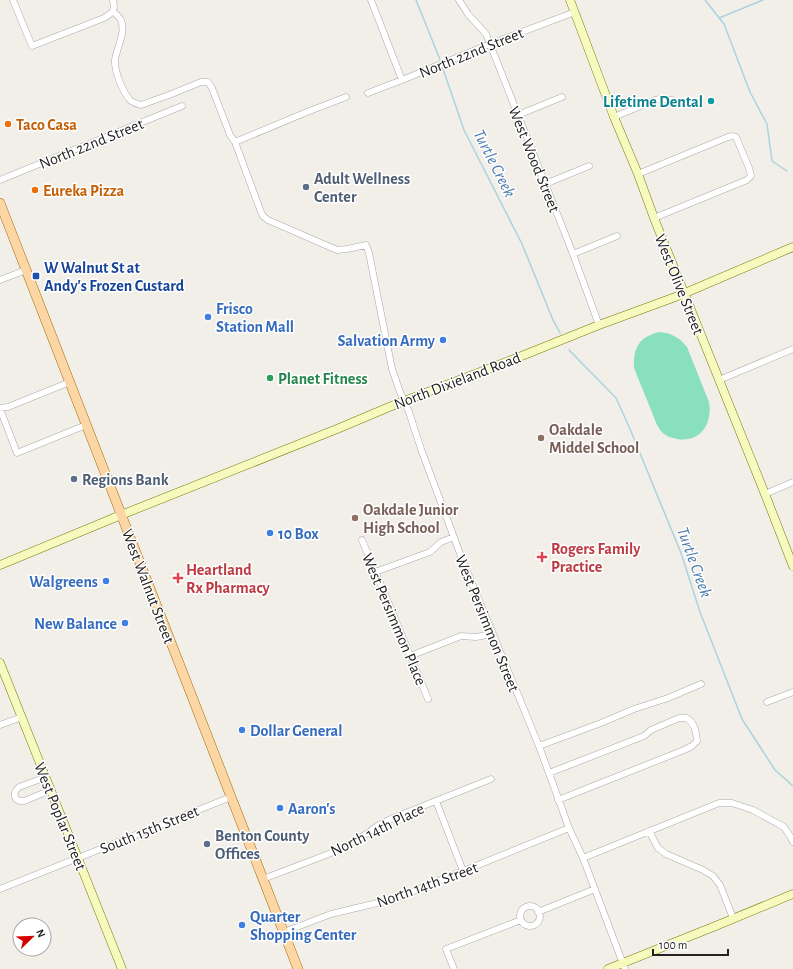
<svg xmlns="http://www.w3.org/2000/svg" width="793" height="969" viewBox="0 0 793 969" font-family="'Alegreya Sans',sans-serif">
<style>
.pitch{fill:#88e0be}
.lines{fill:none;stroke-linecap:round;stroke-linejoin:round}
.stream{stroke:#aad3df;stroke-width:1.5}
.street-casing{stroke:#a9a9a9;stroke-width:7}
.secondary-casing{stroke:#707d05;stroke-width:9}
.primary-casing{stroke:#a06b00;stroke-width:10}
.street{stroke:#fff;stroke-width:6}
.secondary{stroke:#f7fabf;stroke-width:8}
.primary{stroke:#fcd6a4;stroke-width:9}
.culture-dot{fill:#0f9aa8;stroke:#fff;stroke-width:1.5}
.food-dot{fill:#e8710a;stroke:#fff;stroke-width:1.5}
.service-dot{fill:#5c6f8a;stroke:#fff;stroke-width:1.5}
.transit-dot{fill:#1a4fb4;stroke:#fff;stroke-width:1.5}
.shop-dot{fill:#3f7fe0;stroke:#fff;stroke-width:1.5}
.leisure-dot{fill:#2e9e5b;stroke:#fff;stroke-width:1.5}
.education-dot{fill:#8d6e63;stroke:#fff;stroke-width:1.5}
.health-dot{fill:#e0444e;stroke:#fff;stroke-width:1.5}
.labels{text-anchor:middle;stroke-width:3;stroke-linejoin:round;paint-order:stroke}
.street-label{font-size:16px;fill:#222;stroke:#fff}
.culture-label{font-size:16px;font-weight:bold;fill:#0d838f;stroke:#fff;text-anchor:end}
.food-label{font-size:16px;font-weight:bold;fill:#c56008;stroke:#fff;text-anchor:start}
.service-label{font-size:16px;font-weight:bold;fill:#4e5e75;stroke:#fff;text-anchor:start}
.transit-label{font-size:16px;font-weight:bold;fill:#164399;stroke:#fff;text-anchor:start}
.shop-label{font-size:16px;font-weight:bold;fill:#366cbe;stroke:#fff;text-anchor:start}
.leisure-label{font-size:16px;font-weight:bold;fill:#27864d;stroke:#fff;text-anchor:start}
.education-label{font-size:16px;font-weight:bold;fill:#785e54;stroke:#fff;text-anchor:start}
.health-label{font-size:16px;font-weight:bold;fill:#be3a42;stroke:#fff;text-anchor:start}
.water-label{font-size:17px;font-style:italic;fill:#4a7aab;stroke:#fff}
</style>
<rect width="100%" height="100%" fill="#f2efe9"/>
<path class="pitch" d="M659,332C671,333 679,337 687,347L709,402C713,424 700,443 677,439C672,438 666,436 663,433C660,431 659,428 657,425L634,368C633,348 639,337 659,332Z"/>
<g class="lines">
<path class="stream" d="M416,0L441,62
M705,0L724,24L750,92L767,124L772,161L787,171
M719,18L763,0
M442,66L464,130L522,244L553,320L560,333
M569,350L616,398L630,429L681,553L700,612L742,719L775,770L793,786"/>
<defs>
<path id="street" d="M13,0L32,46L104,18L110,14L113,11
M113,0L114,6L113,11
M371,0L402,80
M459,0L468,14L486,34L490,44L573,254L599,325
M113,11C116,14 119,17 121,20C126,34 117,46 115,60C114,70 123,93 130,100C133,103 138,104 141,105L169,95L201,82H208L212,88L230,135L235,142L307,112L346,97
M368,93L402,80L490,44L575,12
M518,115L562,97
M614,117L655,100L660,99L672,100
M235,142L261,212L263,216L268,220L337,250L347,249L366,245L369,253L392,369L400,392L409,412L421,449L462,559L539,746L569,828L583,858L625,969
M638,174L728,137L733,136L736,137L749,168L751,176L747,180L654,218
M0,180L182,106
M545,184L589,166
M573,254L617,236
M0,280L26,270
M719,380L793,349
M0,408L8,407L70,382
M0,409L17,453L86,425
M765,494L793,482
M362,540L376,574L384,592L428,699
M375,572L430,552L441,542L454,537
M410,656L461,636L476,637L492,634
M767,702L793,692
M0,725L22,717
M539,746L601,723L634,709L668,698L701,684
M549,773L644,736L651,730L679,718H687C695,724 696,731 697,741L692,746L684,750L558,800
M46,777L19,787C15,791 13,794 16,799L20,801H24L51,790
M436,801L463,871
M649,831L658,848L666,854L703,870L713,876L720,885L733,918
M583,858L719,803H732L753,810L784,827L790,836L793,842
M263,879L339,850L368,833L377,826L393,818L491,779
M0,889L231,797
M520 916a10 10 0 1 1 20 0a10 10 0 1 1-20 0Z
M538,912L595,889
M284,932L331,914L394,899L569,828
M454,969L446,949L521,920"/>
<path id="secondary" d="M570,0L614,117L638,174L654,218L765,494L793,566
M0,565L121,515L337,429L394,405L514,359L599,325L678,296L793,247
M0,663L122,969
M608,969L718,925L793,894"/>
<path id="primary" d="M0,203L298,969"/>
</defs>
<use href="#street" class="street-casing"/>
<use href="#secondary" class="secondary-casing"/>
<use href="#primary" class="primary-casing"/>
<use href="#street" class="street"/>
<use href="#secondary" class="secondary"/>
<use href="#primary" class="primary"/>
</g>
<circle class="culture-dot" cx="711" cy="101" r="4"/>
<g class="food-dot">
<circle cx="8" cy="124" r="4"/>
<circle cx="35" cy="190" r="4"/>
</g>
<g class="service-dot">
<circle cx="306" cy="187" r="4"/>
<circle cx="74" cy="479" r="4"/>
<circle cx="207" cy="844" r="4"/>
</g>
<rect class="transit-dot" x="32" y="272" width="8" height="8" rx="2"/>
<g class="shop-dot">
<circle cx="208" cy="317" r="4"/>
<circle cx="443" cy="340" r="4"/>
<circle cx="270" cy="533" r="4"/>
<circle cx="106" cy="581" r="4"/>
<circle cx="125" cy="623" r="4"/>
<circle cx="242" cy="730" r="4"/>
<circle cx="280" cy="808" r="4"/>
<circle cx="242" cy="925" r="4"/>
</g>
<circle class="leisure-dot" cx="270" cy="378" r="4"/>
<g class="education-dot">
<circle cx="541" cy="438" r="4"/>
<circle cx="355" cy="518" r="4"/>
</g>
<g class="health-dot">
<path d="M540 551h4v4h4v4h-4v4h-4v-4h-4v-4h4z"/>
<path d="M176 572h4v4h4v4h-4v4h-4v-4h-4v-4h4z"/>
</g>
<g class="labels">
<g class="street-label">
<text transform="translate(471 52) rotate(-22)" y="6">North 22nd Street</text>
<text transform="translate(91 143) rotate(-22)" y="6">North 22nd Street</text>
<text transform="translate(535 159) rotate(68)" y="6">West Wood Street</text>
<text transform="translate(680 284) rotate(68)" y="6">West Olive Street</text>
<text transform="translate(457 380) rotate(-21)" y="6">North Dixieland Road</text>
<text transform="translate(149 586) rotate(69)" y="6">West Walnut Street</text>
<text transform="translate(395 619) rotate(67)" y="6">West Persimmon Place</text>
<text transform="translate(488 623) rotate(68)" y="6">West Persimmon Street</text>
<text transform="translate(61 816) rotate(68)" y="6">West Poplar Street</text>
<text transform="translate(149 829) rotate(-22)" y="6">South 15th Street</text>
<text transform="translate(377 829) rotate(-26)" y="6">North 14th Place</text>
<text transform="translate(427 884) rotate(-20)" y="6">North 14th Street</text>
</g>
<g class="culture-label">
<text x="703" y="107">Lifetime Dental</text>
</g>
<g class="food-label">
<text x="16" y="130">Taco Casa</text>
<text x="43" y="196">Eureka Pizza</text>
</g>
<g class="service-label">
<text x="314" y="184">Adult Wellness<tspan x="314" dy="18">Center</tspan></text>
<text x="82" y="485">Regions Bank</text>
<text x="215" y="841">Benton County<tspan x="215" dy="18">Offices</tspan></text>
</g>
<g class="transit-label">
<text x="44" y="273">W Walnut St at<tspan x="44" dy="18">Andy's Frozen Custard</tspan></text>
</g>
<g class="shop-label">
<text x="216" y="314">Frisco<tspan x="216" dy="18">Station Mall</tspan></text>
<text x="435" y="346" text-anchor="end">Salvation Army</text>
<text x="278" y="539">10 Box</text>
<text x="98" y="587" text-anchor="end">Walgreens</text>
<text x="117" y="629" text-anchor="end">New Balance</text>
<text x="250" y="736">Dollar General</text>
<text x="288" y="814">Aaron's</text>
<text x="250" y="922">Quarter<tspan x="250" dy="18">Shopping Center</tspan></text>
</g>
<g class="leisure-label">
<text x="278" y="384">Planet Fitness</text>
</g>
<g class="education-label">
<text x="549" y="435">Oakdale<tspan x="549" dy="18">Middel School</tspan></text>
<text x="363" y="515">Oakdale Junior<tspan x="363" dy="18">High School</tspan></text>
</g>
<g class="health-label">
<text x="551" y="554">Rogers Family<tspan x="551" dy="18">Practice</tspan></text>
<text x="186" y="575">Heartland<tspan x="186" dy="18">Rx Pharmacy</tspan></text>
</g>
<g class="water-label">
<text transform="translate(495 163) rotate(63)" y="6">Turtle Creek</text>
<text transform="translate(695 562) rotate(70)" y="6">Turtle Creek</text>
</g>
</g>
<g transform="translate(32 937) rotate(67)"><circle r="19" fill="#ffffff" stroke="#a7a7a7"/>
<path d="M0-3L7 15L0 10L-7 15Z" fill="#d40000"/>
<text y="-6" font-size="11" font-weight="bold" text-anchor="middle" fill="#222222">N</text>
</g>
<path d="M653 949v6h75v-6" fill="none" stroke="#222222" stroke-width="2"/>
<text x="659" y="949" font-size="12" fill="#222222" stroke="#ffffff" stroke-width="3" paint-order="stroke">100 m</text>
</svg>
